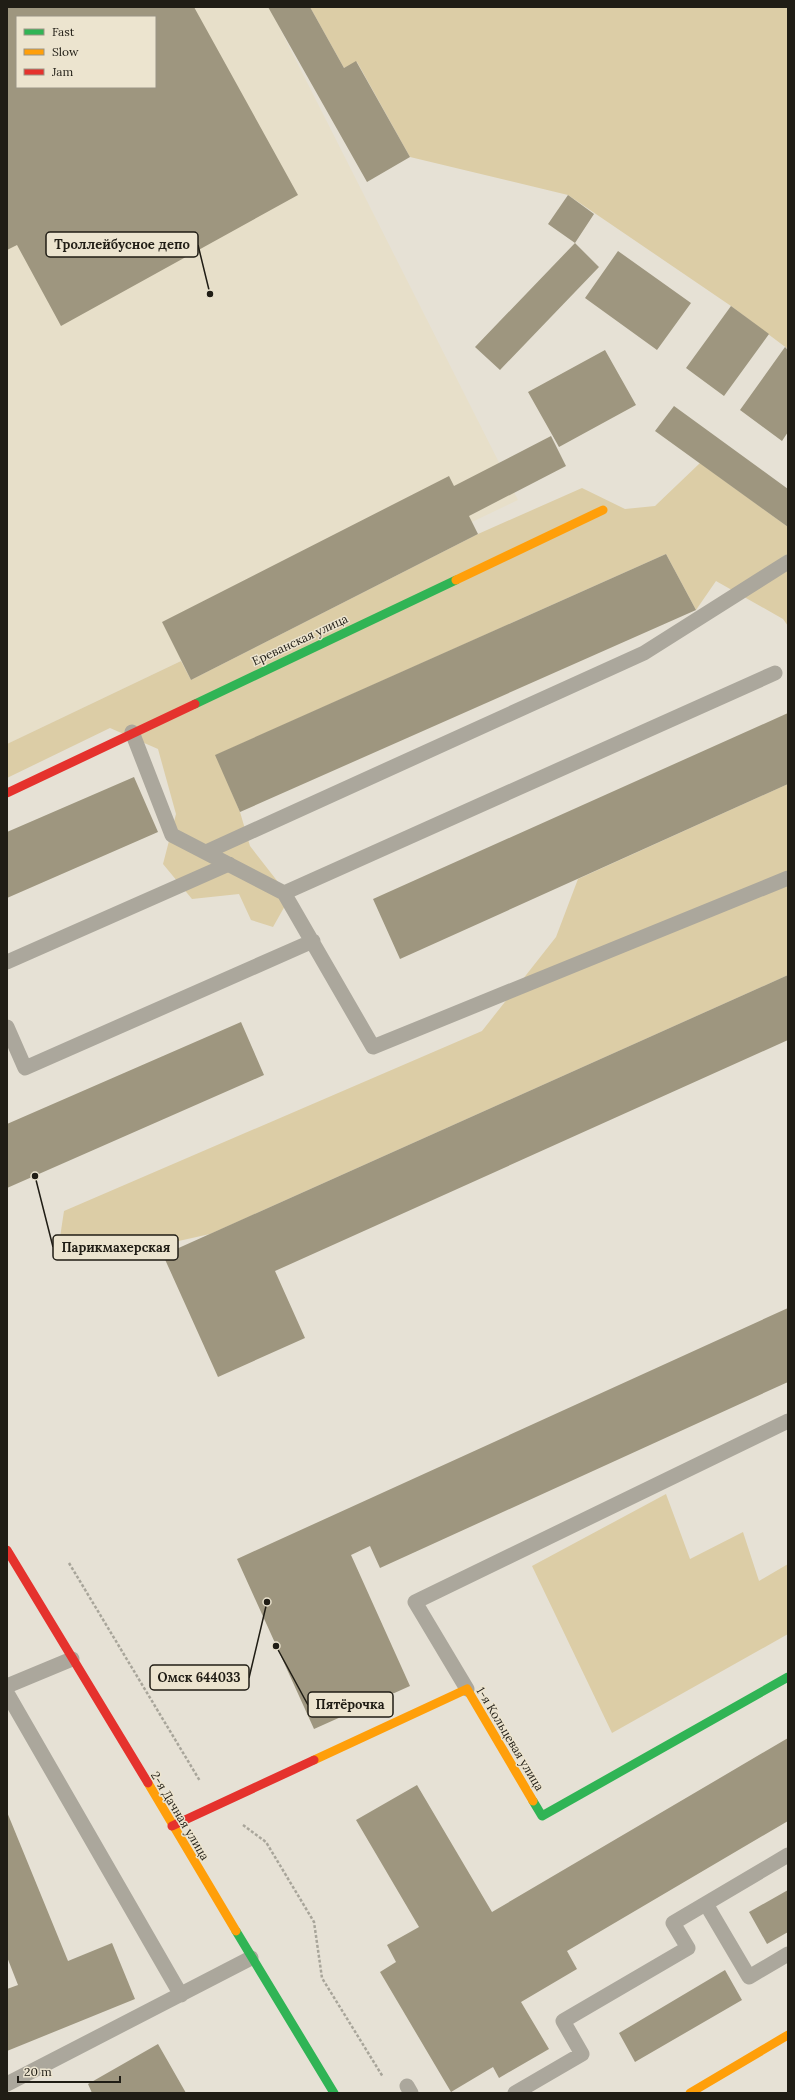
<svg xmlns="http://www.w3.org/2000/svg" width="795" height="2100" viewBox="0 0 795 2100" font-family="Lora,serif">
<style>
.built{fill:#e7dfc9;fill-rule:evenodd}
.green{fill:#dccda6}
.building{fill:#9e967f;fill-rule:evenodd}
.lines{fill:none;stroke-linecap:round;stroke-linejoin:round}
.path{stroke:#a8a59a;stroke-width:2.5;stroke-dasharray:3 2;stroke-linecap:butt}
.lane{stroke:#aba79c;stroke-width:15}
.fast{stroke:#30b455;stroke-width:9}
.slow{stroke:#ff9f0a;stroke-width:9}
.jam{stroke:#e5322d;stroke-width:9}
.labels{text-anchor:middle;stroke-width:3;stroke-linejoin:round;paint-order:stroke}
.street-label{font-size:12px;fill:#201d15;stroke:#ece4cf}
.leader{fill:none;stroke:#201d15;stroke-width:1.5}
.callout-dot{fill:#201d15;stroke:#ece4cf;stroke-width:1.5}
.callout{fill:#ece4cf;stroke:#201d15;stroke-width:1.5}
.callout-label{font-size:13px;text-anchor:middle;font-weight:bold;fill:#201d15}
</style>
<rect width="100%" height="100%" fill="#e6e1d5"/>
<path class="built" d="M7,7H269L518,500L7,744ZM17,17H155V87H17Z"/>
<path class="green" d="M310,7H788V349L731,306L568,195L410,157L357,62L344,68Z
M700,463L788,527V626L783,619L716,581L696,610L666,554L216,755L240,812L250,846L278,882L286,904L273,927L251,920L239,894L192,899L163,864L176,814L158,749L110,728L7,778V744L181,661L191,680L478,534L582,488L625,509L655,506Z
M788,784V975L210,1234L111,1256L57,1257L64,1211L482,1031L556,937L578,879Z
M666,1494L690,1559L743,1532L759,1581L788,1564V1634L612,1733L532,1566Z"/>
<path class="building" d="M7,7H194L298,195L61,326L17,245L7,250ZM17,17H155V87H17Z
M268,7H310L344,68L356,61L410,157L367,182Z
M568,195L594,214L575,243L548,224Z
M575,243L599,267L500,370L475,347Z
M618,251L691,303L657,350L585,298Z
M731,306L769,334L724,396L686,368Z
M785,347L788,350V432L782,441L740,410Z
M605,350L636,405L559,447L528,392Z
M674,406L788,489V527L655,431Z
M551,436L566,466L469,516L478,534L191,680L162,622L449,476L454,486Z
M666,554L696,610L240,812L215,755Z
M788,713V784L400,959L373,899Z
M134,777L158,832L7,898V832Z
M788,975V1040L275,1271L305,1338L218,1377L163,1255Z
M241,1022L264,1075L7,1188V1124Z
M788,1308V1382L380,1568L370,1546L351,1555L410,1686L314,1729L237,1559Z
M788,1738V1821L567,1951L577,1969L521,2002L549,2049L499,2078L493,2067L451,2092L380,1972L396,1962L387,1945L419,1927L356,1820L417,1785L492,1912Z
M7,1812L68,1961L112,1943L135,1999L7,2051V1989L18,1985L7,1957Z
M788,1890V1932L767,1944L749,1912Z
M725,1970L742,2000L635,2062L619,2033Z
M158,2044L186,2093H92L88,2084Z"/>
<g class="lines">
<path class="path" d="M69,1563L200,1781
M243,1825L266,1842L314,1922L322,1978L383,2077"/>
<path class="lane" d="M132,732L172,835L284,893L373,1047L788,878
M206,852L644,653L788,562
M284,893L775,673
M7,962L229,864
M7,1027L25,1068L313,941
M7,1686L72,1659
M467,1689L415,1602L788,1421
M7,1693L181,1995
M706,1904L749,1977L788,1954
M7,2084L251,1958
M407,2086L411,2093
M515,2093L582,2054L563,2021L688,1948L673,1923L788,1855"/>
<path class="fast" d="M195,704L456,580
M533,1801L542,1816L788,1677
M236,1931L334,2093"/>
<path class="slow" d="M456,580L603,510
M314,1760L467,1689L533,1801
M148,1783L236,1931
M690,2093L788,2035"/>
<path class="jam" d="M7,793L195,704
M7,1550L148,1783
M172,1826L314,1760"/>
</g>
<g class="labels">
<g class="street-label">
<text transform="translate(300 640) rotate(-25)" y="4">Ереванская улица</text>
<text transform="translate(510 1739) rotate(59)" y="4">1-я Кольцевая улица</text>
<text transform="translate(180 1816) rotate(59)" y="4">2-я Дачная улица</text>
</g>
</g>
<path class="leader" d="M210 294L198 245M35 1176L53 1247M267 1602L249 1678M276 1646L308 1705"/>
<g class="callout-dot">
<circle cx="210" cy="294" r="4"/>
<circle cx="35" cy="1176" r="4"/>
<circle cx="267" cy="1602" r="4"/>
<circle cx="276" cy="1646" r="4"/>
</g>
<g class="callout">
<rect x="46" y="232" width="152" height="25" rx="4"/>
<rect x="53" y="1235" width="125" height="25" rx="4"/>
<rect x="150" y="1665" width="99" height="25" rx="4"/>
<rect x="308" y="1692" width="85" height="25" rx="4"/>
</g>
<g class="callout-label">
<text x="122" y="249">Троллейбусное депо</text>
<text x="116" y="1252">Парикмахерская</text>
<text x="199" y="1682">Омск 644033</text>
<text x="350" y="1709">Пятёрочка</text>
</g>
<rect width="795" height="2100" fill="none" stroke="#201d15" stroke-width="16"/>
<rect x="16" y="16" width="140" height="72" fill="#ece4cf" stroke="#9a9485"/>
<rect x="24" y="29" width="20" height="6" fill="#30b455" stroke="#9a9485"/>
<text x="52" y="36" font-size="12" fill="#201d15">Fast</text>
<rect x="24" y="49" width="20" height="6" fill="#ff9f0a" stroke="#9a9485"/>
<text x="52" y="56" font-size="12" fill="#201d15">Slow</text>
<rect x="24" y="69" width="20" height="6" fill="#e5322d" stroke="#9a9485"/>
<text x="52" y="76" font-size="12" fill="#201d15">Jam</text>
<path d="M18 2076v6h102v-6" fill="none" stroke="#201d15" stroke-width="2"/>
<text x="24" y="2076" font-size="12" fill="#201d15" stroke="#ece4cf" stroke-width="3" paint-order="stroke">20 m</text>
</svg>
